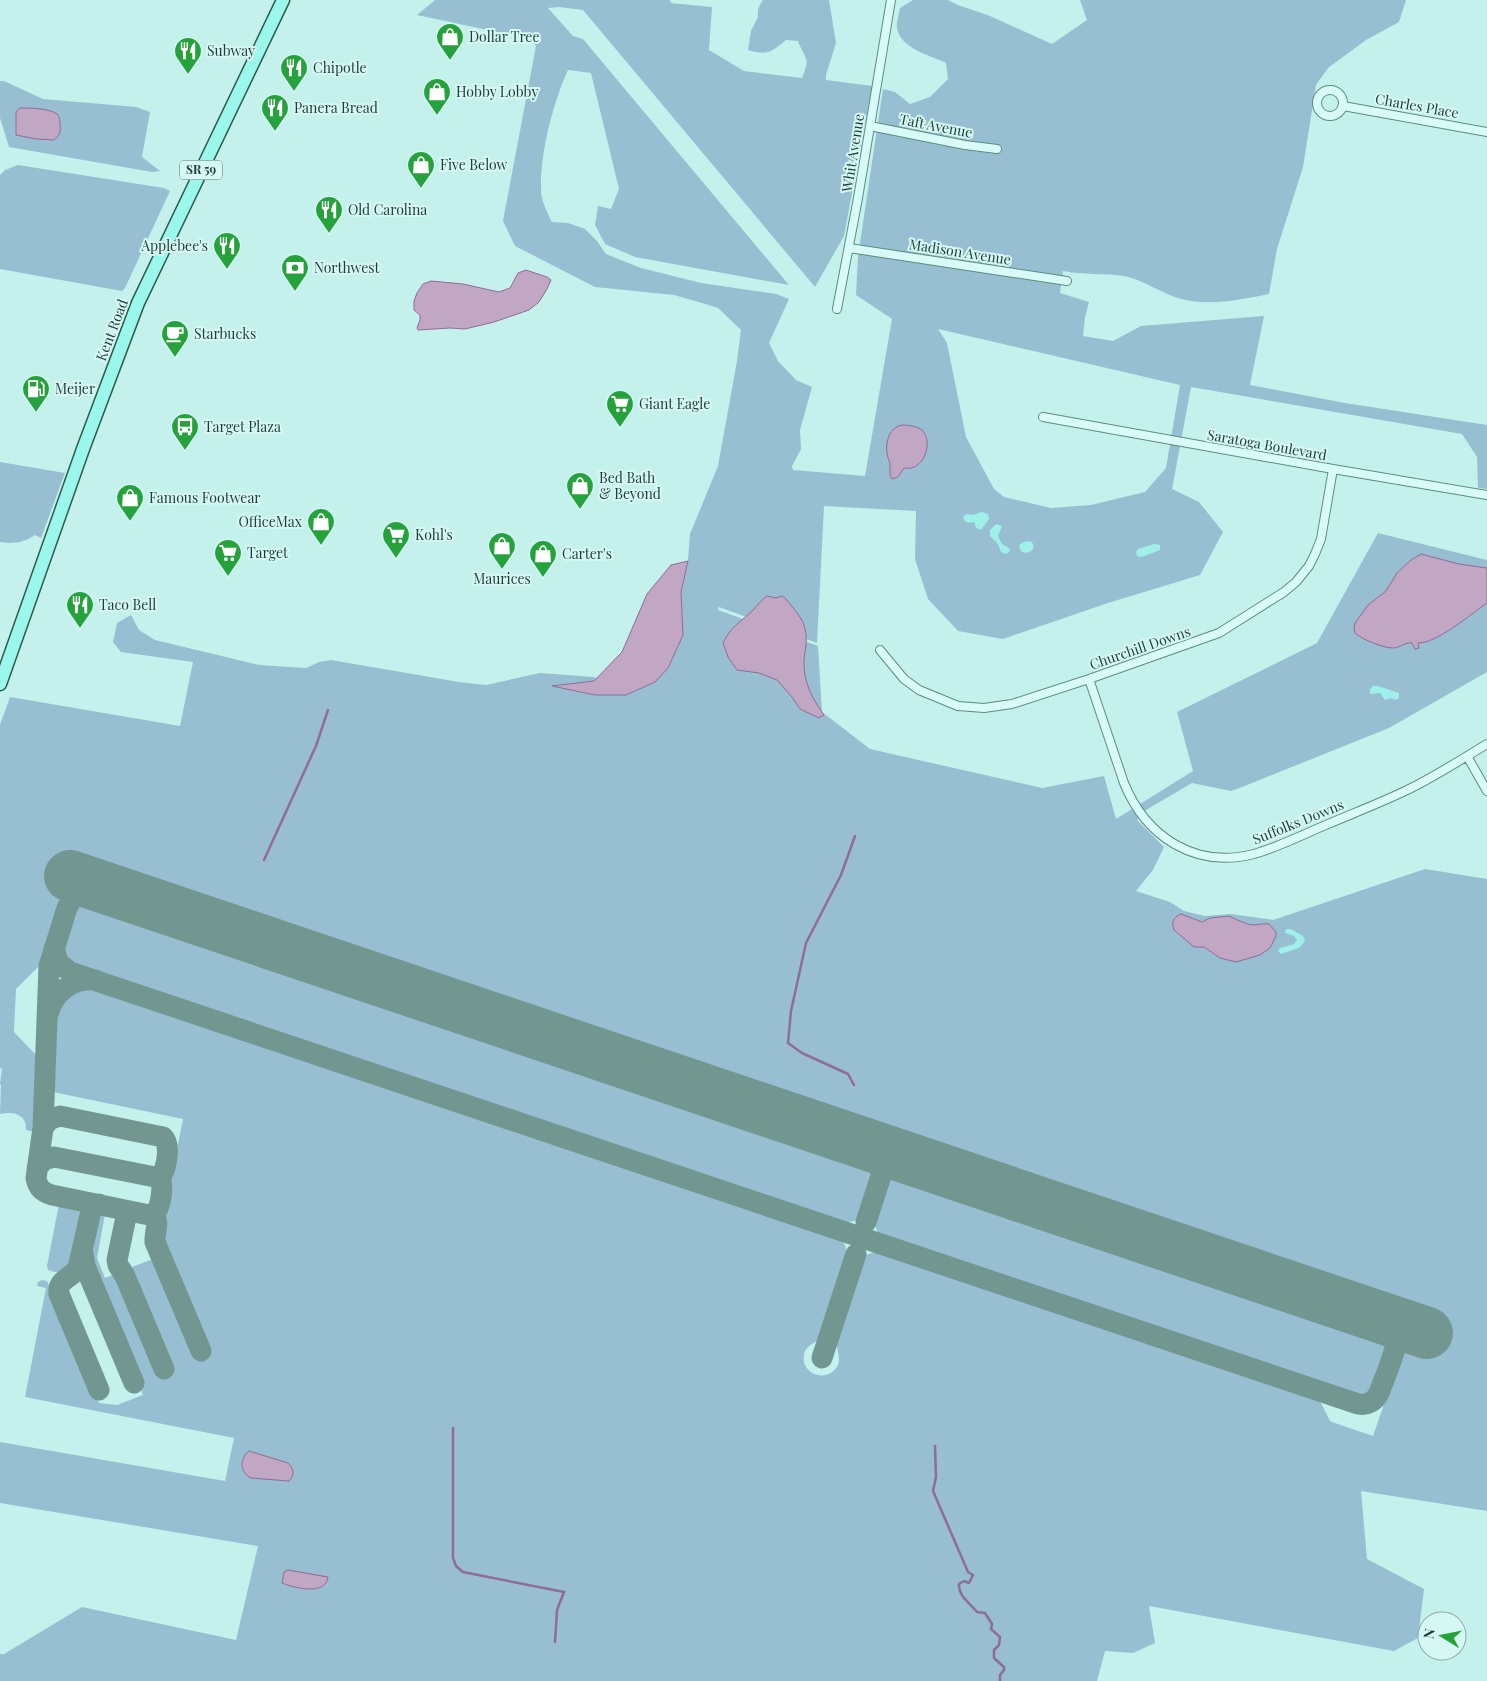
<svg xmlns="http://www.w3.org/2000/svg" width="1487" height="1681" viewBox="0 0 1487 1681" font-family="'Playfair Display',serif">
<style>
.green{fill:#97bfd1;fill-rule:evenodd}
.sand{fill:#a0efe9}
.water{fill:#c1a7c4;stroke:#916c94}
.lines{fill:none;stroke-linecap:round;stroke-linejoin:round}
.stream{stroke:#916c94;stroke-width:2.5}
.taxiway{stroke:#729790;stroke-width:21}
.runway{stroke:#729790;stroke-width:52}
.minor-casing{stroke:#598e7f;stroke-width:10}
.primary-casing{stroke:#2e5c4c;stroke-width:15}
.minor{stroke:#d9fbf7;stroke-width:8}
.primary{stroke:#9bf6eb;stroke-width:12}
.labels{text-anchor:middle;stroke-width:4;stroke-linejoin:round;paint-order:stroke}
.shield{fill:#d5f8f5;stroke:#55756d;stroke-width:1}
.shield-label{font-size:12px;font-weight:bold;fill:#1e3d33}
.poi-label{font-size:14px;fill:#1e3d33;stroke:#d5f8f5;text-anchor:start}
.street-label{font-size:14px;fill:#1e3d33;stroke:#d5f8f5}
</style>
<rect width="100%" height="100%" fill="#c5f1ed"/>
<path class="green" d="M435,0H670L671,3L712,7L709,50L744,71L802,78C811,56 805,60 798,41L786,40C771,52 768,56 748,50L751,31L758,17C757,10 759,6 763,0H829L836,43L826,75V80L872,86L844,236L815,287L583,10L559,7L548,8L573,36L583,39L789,285L635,257L605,244L595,225L598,206L611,209L619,189L591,73L568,70C553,103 540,153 541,189C541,201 547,212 552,222L568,223L585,229L597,241L606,254L641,268L701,283L776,294L789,299L769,343L778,361L796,380L812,387L800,430L801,449L792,466L793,470L865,476L892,319L856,295L858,256L883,89L895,92L910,104L930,97L948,79L946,63C929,55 900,48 897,28C896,22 899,15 900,8L913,0H948L958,5L990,16L1052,44L1087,20L1080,0H1406L1399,22L1366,40L1328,68L1316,85L1303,167L1277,249L1269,294C1240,300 1210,306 1181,299C1162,294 1144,280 1124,276C1104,273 1083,275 1063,271L1060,293L1089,302L1085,317L1083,336L1113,341L1141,326L1264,316L1250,385L1345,403L1487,425V489L1478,488L1477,457L1462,434L1191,387L1172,489L1199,502L1223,532L1200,575L1108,603L1003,639L958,631L928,599L915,559L916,511L824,506L817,643L719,607L718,610L818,646L822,712L870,749L1042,788L1104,776L1116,819L1193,771L1177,712L1317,643L1378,533L1487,560V672L1389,728L1242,787L1231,791L1192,783L1146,810L1137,820L1164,847L1153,870L1136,891L1170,902L1184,911L1205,916L1231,914L1273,920L1425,869L1487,879V1511L1361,1491L1367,1559L1424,1589L1418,1638L1394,1651L1149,1606L1155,1643L1133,1653L1105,1651L1097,1681H0V1654H4L82,1607L236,1640L258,1546L0,1503V1442L225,1481L234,1438L25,1397L46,1288L37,1286L38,1282L42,1280L47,1281L51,1289L99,1403L117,1405L143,1395L89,1263L90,1251L99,1212L105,1214L97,1258L105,1278L120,1272L162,1371L168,1369L127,1269L158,1257L199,1355L207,1352L161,1244L173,1159H175L183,1119L53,1092C52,1079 53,1066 54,1053C54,1032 51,1005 72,993C83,987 91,987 102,990L838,1237C846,1244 848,1249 846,1259C840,1277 834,1296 828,1314C826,1321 825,1330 821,1336C816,1344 806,1344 804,1355C802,1365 809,1373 818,1375C823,1376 828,1375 832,1372C846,1362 834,1349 837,1336L859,1266L866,1255L877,1251L1319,1399L1330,1421L1332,1422L1373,1436L1407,1338L1423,1343L1430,1322L74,866L41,964L16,989L14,1032L39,1058L36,1132L26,1130C27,1114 13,1111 0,1114L1,1085L0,1084L2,1069L0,1068V725L10,697L180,726L193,662L121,652L113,642L117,623L131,615L139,630L155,640L259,665L306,668L319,662L331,660L459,682L486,685L540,673L594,677L626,694L668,668L683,635L681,592L688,561L690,534L718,466L737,361L741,330L718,308L702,303L674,295L595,287L515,246L503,221L536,46L531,40L520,37L417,15ZM938,329L1180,385L1166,468L1145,492L1091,505L1051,508L1004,497L994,489L966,437L947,343Z
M0,81H4L43,99L136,107L150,112L142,157L160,171L152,172L9,147L0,118Z
M18,165L164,188L170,191L125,288L122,291L0,269V175L5,170Z
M0,462L65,473L41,538L35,535C23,543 14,544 0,542Z
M90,897L866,1156L871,1161L874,1173L861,1213L855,1221L842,1223L75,966C66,962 60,956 62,945C68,929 71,901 90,897Z
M904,1170L911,1171L1388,1332L1391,1338L1390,1342L1373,1389L1365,1394L1354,1395L887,1238C882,1236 877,1233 876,1228C873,1218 883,1184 889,1177C893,1173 899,1171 904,1170Z
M59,1204L82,1209L84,1213C82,1223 80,1232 78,1241C75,1260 72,1279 48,1270L47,1266Z"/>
<path class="sand" d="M982,512L988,514L989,519L981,530L976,528L974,522L968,523L964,520L963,517L966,514L973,515Z
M996,524L1002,526L998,536L1002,544L1009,548L1010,551L1006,554L1001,552L998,544L990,536V530Z
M1026,541L1032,542L1034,547C1032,552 1027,554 1022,552L1019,548L1020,544Z
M1154,544L1160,545V550L1142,557L1137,556L1136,552L1138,549Z
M1378,686L1399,693V698L1396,700L1391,698L1385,700L1380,693L1370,694V689L1373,686Z
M1286,929H1291L1303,936L1305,941L1299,948L1281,954L1278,951L1280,948L1294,944L1297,940L1294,936L1285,933Z"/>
<path class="water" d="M20,108C30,108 48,108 57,114C60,117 60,122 60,126C61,132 59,136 54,140L36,139L16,135V112Z
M526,270L547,277L551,280L547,289L539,302L529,310L494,322L465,329L450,328L418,330L417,328L420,320V315L414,310V301L417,293L423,284L431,281L463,284L499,292L510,288L518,273Z
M902,425C908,425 917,426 922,430C934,442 924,472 904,468L898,477L892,479C888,473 891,470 890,464C890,461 887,457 887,453C885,441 890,427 902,425Z
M1421,554L1459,564L1487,568V603C1471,614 1436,644 1418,643L1419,648L1415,649L1412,643C1405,642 1400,648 1393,648C1383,648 1364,640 1356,634L1354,630L1355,623L1368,605L1386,591L1397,573L1411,560Z
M688,561L681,592L683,635L668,668L655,682L626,695H595L552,686L594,681L622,652L647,594L671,565Z
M767,596L776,598L782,596L786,599C793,608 803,618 805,629C808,641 805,649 804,660C803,682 812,698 824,715L819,718L800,709L792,697L777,680L759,673L737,670L728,657L723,643C731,626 740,623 753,610C758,605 761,600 767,596Z
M1181,914L1202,922L1210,918L1229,916C1232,918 1249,925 1252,925C1258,925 1263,923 1269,924L1276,932V936L1270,948L1260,955L1236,962L1220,958L1204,947H1194L1174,930C1171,923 1173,917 1181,914Z
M249,1451L288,1463C294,1469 295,1475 289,1481L251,1478C240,1473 239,1459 249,1451Z
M288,1570L328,1577C326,1596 294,1588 282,1583L284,1572Z"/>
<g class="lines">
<path class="stream" d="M264,860L316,746L328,710
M854,1085L848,1074L802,1053L788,1043L791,1011L806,943L841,875L855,836
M453,1428V1558L456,1566L463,1572L564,1592L557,1610L555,1642
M935,1446L936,1477L933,1491L968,1572L973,1575L969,1583L964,1581L959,1584C958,1596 970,1603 977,1612L985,1613L992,1624L991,1629L1000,1637L999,1645L994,1650V1658L1004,1667V1670L1000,1675V1681"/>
<path class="taxiway" d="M110,890L98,889L85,891L72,899L67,908L49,966L43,1128L36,1178C38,1188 42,1192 52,1195L154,1216C160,1223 154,1233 155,1242L201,1351
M54,948L58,962L70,972L1358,1404C1368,1406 1375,1401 1379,1393C1384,1379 1401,1341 1397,1328C1396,1324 1393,1322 1389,1320
M48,1014C54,992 72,978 95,980
M43,1128L49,1120L60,1116L163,1137C171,1144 167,1170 160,1177H155
M864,1143C876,1151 881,1161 881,1176L866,1222
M37,1168L44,1160L54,1157L155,1177L161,1181C163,1189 161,1208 154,1214H149
M881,1176C891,1160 905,1159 922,1163
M120,1209L125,1213L126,1217L117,1260L118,1265L125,1276L164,1369
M83,1253L85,1266L134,1383
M822,1358L856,1254
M99,1390L59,1294C57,1279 71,1279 78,1268L91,1211L93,1207L99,1204"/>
<path class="runway" d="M70,876L1427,1333"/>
<defs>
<path id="minor" d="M1317 103a13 13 0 1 1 26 0a13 13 0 1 1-26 0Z
M1343,106L1487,132
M870,126L965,145L997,149
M849,248L1067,281
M837,309L858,198L891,0
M1043,417L1333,469L1487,495
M880,650L904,679L919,690L958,706L984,708L1012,704L1089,679L1219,633L1284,592L1296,582L1309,566L1315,554L1321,539L1333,469
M1089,679L1124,783C1146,837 1195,869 1254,854C1279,847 1304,834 1328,824C1354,813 1380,803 1405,791C1433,778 1460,760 1487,744
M1467,756L1487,791"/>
<path id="primary" d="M0,684L83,449L138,303L283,0"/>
</defs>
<use href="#minor" class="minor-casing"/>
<use href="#primary" class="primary-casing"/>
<use href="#minor" class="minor"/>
<use href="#primary" class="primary"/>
</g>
<defs>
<symbol id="shop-pin" viewBox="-11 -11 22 30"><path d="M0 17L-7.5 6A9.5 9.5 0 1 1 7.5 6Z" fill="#25a23b" stroke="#d5f8f5"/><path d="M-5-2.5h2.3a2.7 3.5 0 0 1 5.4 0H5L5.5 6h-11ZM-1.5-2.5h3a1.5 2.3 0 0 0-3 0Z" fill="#fff"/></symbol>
<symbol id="restaurant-pin" viewBox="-11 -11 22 30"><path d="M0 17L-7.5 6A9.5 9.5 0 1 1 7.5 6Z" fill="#25a23b" stroke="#d5f8f5"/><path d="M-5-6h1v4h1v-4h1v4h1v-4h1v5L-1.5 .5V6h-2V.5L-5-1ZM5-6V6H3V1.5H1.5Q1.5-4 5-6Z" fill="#fff"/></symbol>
<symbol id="bank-pin" viewBox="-11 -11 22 30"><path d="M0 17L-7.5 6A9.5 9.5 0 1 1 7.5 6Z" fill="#25a23b" stroke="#d5f8f5"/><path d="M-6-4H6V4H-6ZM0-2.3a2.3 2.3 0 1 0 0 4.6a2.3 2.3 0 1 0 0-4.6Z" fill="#fff"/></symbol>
<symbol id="cafe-pin" viewBox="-11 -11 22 30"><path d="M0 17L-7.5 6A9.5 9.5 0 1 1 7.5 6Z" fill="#25a23b" stroke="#d5f8f5"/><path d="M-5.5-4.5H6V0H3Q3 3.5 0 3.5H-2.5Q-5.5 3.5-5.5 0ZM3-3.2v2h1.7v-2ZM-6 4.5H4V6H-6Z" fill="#fff"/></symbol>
<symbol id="fuel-pin" viewBox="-11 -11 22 30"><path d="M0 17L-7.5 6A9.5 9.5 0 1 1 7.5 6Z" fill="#25a23b" stroke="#d5f8f5"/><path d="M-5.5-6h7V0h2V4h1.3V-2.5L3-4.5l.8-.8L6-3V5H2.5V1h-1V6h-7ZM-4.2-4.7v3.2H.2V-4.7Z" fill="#fff"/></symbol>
<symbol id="supermarket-pin" viewBox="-11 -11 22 30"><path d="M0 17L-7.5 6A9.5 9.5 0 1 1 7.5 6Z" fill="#25a23b" stroke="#d5f8f5"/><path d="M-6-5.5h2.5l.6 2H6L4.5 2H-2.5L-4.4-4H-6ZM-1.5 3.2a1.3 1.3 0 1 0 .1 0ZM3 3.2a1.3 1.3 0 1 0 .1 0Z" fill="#fff"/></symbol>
<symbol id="bus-pin" viewBox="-11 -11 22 30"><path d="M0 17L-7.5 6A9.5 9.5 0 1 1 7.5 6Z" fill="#25a23b" stroke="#d5f8f5"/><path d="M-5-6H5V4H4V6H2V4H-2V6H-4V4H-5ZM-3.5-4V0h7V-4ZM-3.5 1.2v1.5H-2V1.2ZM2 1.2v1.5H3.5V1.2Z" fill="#fff"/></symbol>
</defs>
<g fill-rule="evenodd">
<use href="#shop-pin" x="434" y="21" width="32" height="43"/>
<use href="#restaurant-pin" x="172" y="35" width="32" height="43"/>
<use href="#restaurant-pin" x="278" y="52" width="32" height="43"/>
<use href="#shop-pin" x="421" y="76" width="32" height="43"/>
<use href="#restaurant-pin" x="259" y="92" width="32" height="43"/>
<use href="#shop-pin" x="405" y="149" width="32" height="43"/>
<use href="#restaurant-pin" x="313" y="194" width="32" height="43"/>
<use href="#restaurant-pin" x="211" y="230" width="32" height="43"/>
<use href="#bank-pin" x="279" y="252" width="32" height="43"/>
<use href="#cafe-pin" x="159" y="318" width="32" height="43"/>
<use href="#fuel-pin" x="20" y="373" width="32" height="43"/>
<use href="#supermarket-pin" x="604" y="388" width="32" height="43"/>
<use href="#bus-pin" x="169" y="411" width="32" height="43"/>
<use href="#shop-pin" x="564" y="470" width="32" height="43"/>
<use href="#shop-pin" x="114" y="482" width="32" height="43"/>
<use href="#shop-pin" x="305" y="506" width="32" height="43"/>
<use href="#supermarket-pin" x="380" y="519" width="32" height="43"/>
<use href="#shop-pin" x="486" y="530" width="32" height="43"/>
<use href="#supermarket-pin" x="212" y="537" width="32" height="43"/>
<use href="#shop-pin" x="527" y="538" width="32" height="43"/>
<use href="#restaurant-pin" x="64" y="589" width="32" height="43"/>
</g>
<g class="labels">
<rect class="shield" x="180" y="160.5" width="42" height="19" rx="4"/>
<g class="shield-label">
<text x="201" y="174">SR 59</text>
</g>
<g class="poi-label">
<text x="469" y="42">Dollar Tree</text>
<text x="207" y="56">Subway</text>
<text x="313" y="73">Chipotle</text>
<text x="456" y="97">Hobby Lobby</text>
<text x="294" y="113">Panera Bread</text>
<text x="440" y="170">Five Below</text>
<text x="348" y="215">Old Carolina</text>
<text x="208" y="251" text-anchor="end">Applebee's</text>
<text x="314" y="273">Northwest</text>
<text x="194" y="339">Starbucks</text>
<text x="55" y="394">Meijer</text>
<text x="639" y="409">Giant Eagle</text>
<text x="204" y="432">Target Plaza</text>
<text x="599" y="483">Bed Bath<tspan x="599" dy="16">&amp; Beyond</tspan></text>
<text x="149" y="503">Famous Footwear</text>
<text x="302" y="527" text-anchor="end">OfficeMax</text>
<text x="415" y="540">Kohl's</text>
<text x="247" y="558">Target</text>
<text x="562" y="559">Carter's</text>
<text x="502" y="584" text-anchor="middle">Maurices</text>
<text x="99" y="610">Taco Bell</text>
</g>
<g class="street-label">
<text transform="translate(1417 106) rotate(10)" y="5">Charles Place</text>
<text transform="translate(936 126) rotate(11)" y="5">Taft Avenue</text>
<text transform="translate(853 153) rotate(-81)" y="5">Whit Avenue</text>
<text transform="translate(960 252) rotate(9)" y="5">Madison Avenue</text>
<text transform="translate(112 330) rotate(-69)" y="5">Kent Road</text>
<text transform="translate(1267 445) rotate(10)" y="5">Saratoga Boulevard</text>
<text transform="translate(1140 648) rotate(-19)" y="5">Churchill Downs</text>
<text transform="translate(1298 822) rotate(-22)" y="5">Suffolks Downs</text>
</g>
</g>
<g transform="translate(1442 1636) rotate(280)"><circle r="24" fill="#d5f8f5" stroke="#8cada7"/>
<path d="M0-4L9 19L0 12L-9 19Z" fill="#25a23b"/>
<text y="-8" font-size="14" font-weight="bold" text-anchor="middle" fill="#1e3d33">N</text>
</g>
</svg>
